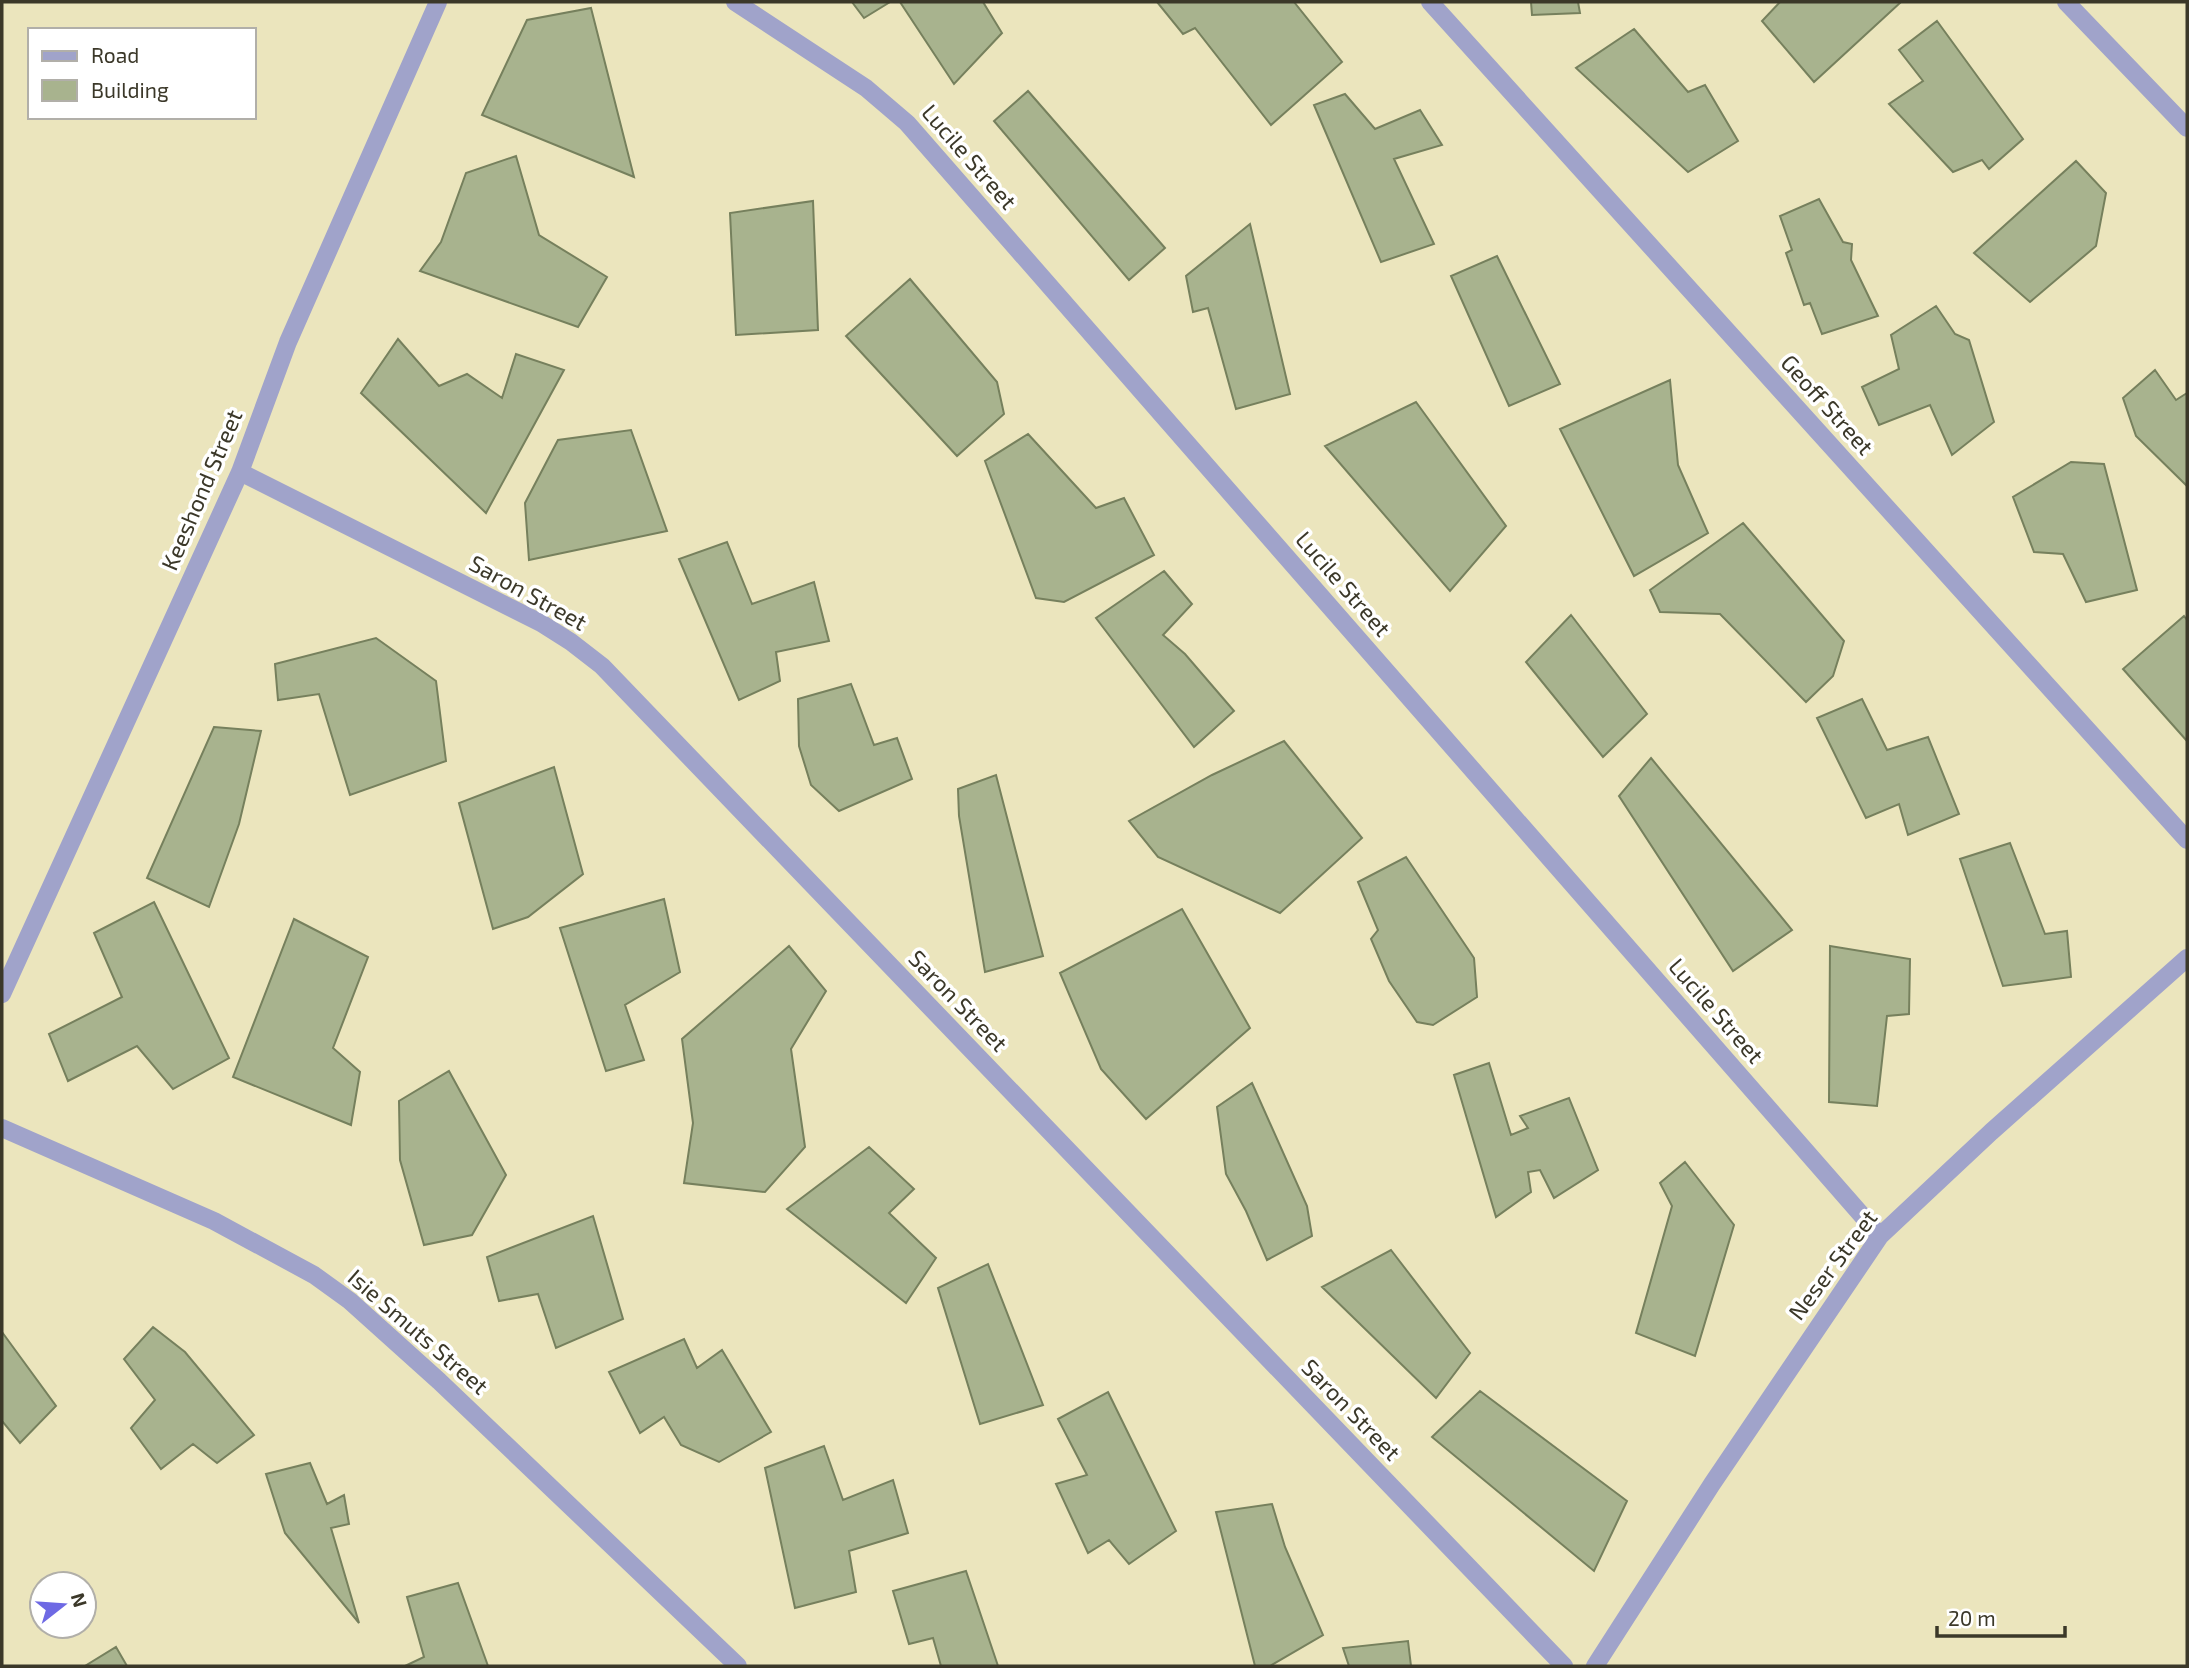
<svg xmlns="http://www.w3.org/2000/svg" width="2189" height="1668" viewBox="0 0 2189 1668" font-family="'Exo 2',sans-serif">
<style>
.building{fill:#a8b38e;stroke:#76805d;stroke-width:2}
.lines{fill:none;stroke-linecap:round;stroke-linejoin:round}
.street{stroke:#a0a3ca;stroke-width:18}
.labels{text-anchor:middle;stroke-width:7;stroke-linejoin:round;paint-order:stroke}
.street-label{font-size:23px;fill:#3b3829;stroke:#fff}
</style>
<rect width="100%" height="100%" fill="#ebe5bd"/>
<path class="building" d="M852,2H890L864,18Z
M900,2H983L1002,33L954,84Z
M1157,2H1294L1342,62L1271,125L1195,28L1183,34Z
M1531,2H1578L1580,13L1532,15Z
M1780,2H1901L1814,82L1762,21Z
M591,8L634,177L482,115L527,20Z
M1937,21L2023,139L1989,169L1982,160L1953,172L1889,104L1923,81L1899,50Z
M1634,29L1688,92L1705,85L1738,141L1688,172L1576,68Z
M1028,91L1165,248L1129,280L994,121Z
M1345,94L1375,129L1420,110L1442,145L1394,159L1434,244L1381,262L1314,105Z
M516,156L539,235L607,277L578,327L420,271L441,242L466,173Z
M2076,161L2106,193L2096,246L2030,302L1974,253Z
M1819,199L1843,242L1852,244L1851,260L1878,316L1822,334L1810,303L1804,305L1786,253L1792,250L1780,216Z
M813,201L818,330L736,335L730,213Z
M1250,224L1290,394L1236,409L1208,308L1193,312L1186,276Z
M1497,256L1560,384L1509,406L1451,276Z
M910,279L997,382L1004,414L957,456L846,336Z
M1936,306L1955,334L1969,340L1994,422L1952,455L1930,405L1879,425L1862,387L1899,369L1891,335Z
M398,339L439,386L467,374L502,398L516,354L564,370L486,513L361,393Z
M2155,370L2176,400L2187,393V486L2136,436L2123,398Z
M1670,380L1678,465L1708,533L1634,576L1560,429Z
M1416,402L1506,526L1450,591L1325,446Z
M631,430L667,531L529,560L525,503L558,440Z
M1028,434L1096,508L1124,498L1154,555L1064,602L1036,598L985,461Z
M2071,462L2104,464L2137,590L2086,602L2063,554L2034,552L2013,497Z
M1743,523L1844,641L1833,676L1806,702L1720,614L1660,612L1650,590Z
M727,542L752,604L814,582L829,641L776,652L780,681L739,700L679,559Z
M1164,571L1192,604L1163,635L1185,654L1234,711L1194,747L1096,618Z
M1571,615L1647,714L1603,757L1526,662Z
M2184,616L2187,620V741L2123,669Z
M376,638L436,681L446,761L350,795L319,694L278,700L275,664Z
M851,684L874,745L897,738L912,779L839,811L811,785L799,746L798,699Z
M1862,699L1887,750L1928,737L1959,814L1908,835L1899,804L1866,818L1817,718Z
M214,727L261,731L239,824L209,907L147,878Z
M1284,741L1362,838L1280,913L1158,857L1129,821L1212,775Z
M1651,758L1792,930L1733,971L1619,796Z
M554,767L583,874L528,917L493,929L459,803Z
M996,775L1043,956L985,972L959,816L958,789Z
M2010,843L2045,934L2067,931L2071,977L2003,986L1960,859Z
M1406,857L1474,958L1477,997L1433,1025L1417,1022L1389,981L1371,939L1378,930L1358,882Z
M664,899L680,972L625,1005L644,1060L606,1071L560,928Z
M154,902L229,1058L173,1089L137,1046L68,1081L49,1034L122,997L94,933Z
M1182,909L1250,1028L1146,1119L1101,1069L1060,973Z
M294,919L368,957L333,1048L360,1072L351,1125L233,1077Z
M789,946L826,991L791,1049L805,1147L765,1192L684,1183L693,1123L682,1039Z
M1830,946L1910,959L1909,1014L1887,1016L1877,1106L1829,1102Z
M1489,1063L1511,1135L1528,1128L1520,1116L1569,1098L1598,1170L1554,1198L1540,1170L1528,1172L1531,1192L1496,1217L1454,1075Z
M449,1071L506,1175L472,1235L424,1245L400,1160L399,1101Z
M1252,1083L1307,1206L1312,1236L1267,1260L1246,1211L1226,1174L1217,1107Z
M869,1147L914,1189L889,1213L936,1258L906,1303L787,1209Z
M1685,1162L1734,1225L1695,1356L1636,1333L1672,1206L1660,1183Z
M593,1216L623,1319L556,1348L538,1294L499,1301L487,1257Z
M1391,1250L1470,1353L1436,1398L1322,1287Z
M988,1264L1043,1405L980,1424L938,1288Z
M153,1327L185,1352L254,1435L217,1463L193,1444L161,1469L131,1428L155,1400L124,1359Z
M2,1332L56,1406L20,1443L2,1421Z
M684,1339L697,1368L722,1350L771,1432L719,1462L681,1445L664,1417L640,1433L609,1372Z
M1480,1391L1627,1501L1594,1571L1432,1437Z
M1108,1392L1176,1531L1129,1564L1109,1540L1088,1553L1056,1484L1087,1475L1058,1419Z
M824,1446L843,1500L893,1480L908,1533L849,1551L856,1592L795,1608L765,1468Z
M310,1463L327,1504L344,1495L349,1524L331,1528L359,1623L285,1533L266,1474Z
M1272,1504L1285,1547L1323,1635L1270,1666H1255L1216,1512Z
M966,1571L998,1666H941L933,1638L909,1644L893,1591Z
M458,1583L488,1666H405L424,1657L407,1597Z
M1408,1641L1411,1666H1349L1343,1648Z
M116,1647L127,1666H85Z"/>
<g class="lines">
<path class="street" d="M735,2L866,88L907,123L1880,1236
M1430,2L2187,840
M2066,2L2187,128
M240,472L541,623L571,642L602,666L1564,1666
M2,994L240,472L288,342L438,2
M2,1128L214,1221L314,1275L350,1301L439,1381L738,1666
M1595,1666L1712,1484L1880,1236L1991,1132L2187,958"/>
</g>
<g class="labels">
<g class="street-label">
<text transform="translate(969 157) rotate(49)" y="8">Lucile Street</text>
<text transform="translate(1827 405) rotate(48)" y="8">Geoff Street</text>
<text transform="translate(202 490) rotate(-67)" y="8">Keeshond Street</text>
<text transform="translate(1343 584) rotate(49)" y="8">Lucile Street</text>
<text transform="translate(528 593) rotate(29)" y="8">Saron Street</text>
<text transform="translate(958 1001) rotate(46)" y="8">Saron Street</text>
<text transform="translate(1716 1011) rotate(49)" y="8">Lucile Street</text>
<text transform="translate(1833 1265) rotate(-53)" y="8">Neser Street</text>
<text transform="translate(418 1332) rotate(41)" y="8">Isie Smuts Street</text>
<text transform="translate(1351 1410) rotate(46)" y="8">Saron Street</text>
</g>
</g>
<rect width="2189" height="1668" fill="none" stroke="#3b3829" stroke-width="7"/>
<rect x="28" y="28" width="228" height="91" fill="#ffffff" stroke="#b1afa9" stroke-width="2"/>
<rect x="42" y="51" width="35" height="10" fill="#a0a3ca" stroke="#b1afa9" stroke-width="2"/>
<text x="91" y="63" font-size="21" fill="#3b3829">Road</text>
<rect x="42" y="80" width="35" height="21" fill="#a8b38e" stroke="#b1afa9" stroke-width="2"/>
<text x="91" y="98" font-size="21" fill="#3b3829">Building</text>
<g transform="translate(63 1605) rotate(73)"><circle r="33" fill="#ffffff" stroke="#b1afa9" stroke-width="2"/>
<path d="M0-5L12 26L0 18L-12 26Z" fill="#6e69e4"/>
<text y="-10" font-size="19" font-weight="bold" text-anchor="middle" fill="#3b3829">N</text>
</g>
<path d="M1937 1626v10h128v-10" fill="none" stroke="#3b3829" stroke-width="3.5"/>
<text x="1948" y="1626" font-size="21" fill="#3b3829" stroke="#ffffff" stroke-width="5" paint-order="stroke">20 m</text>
</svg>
